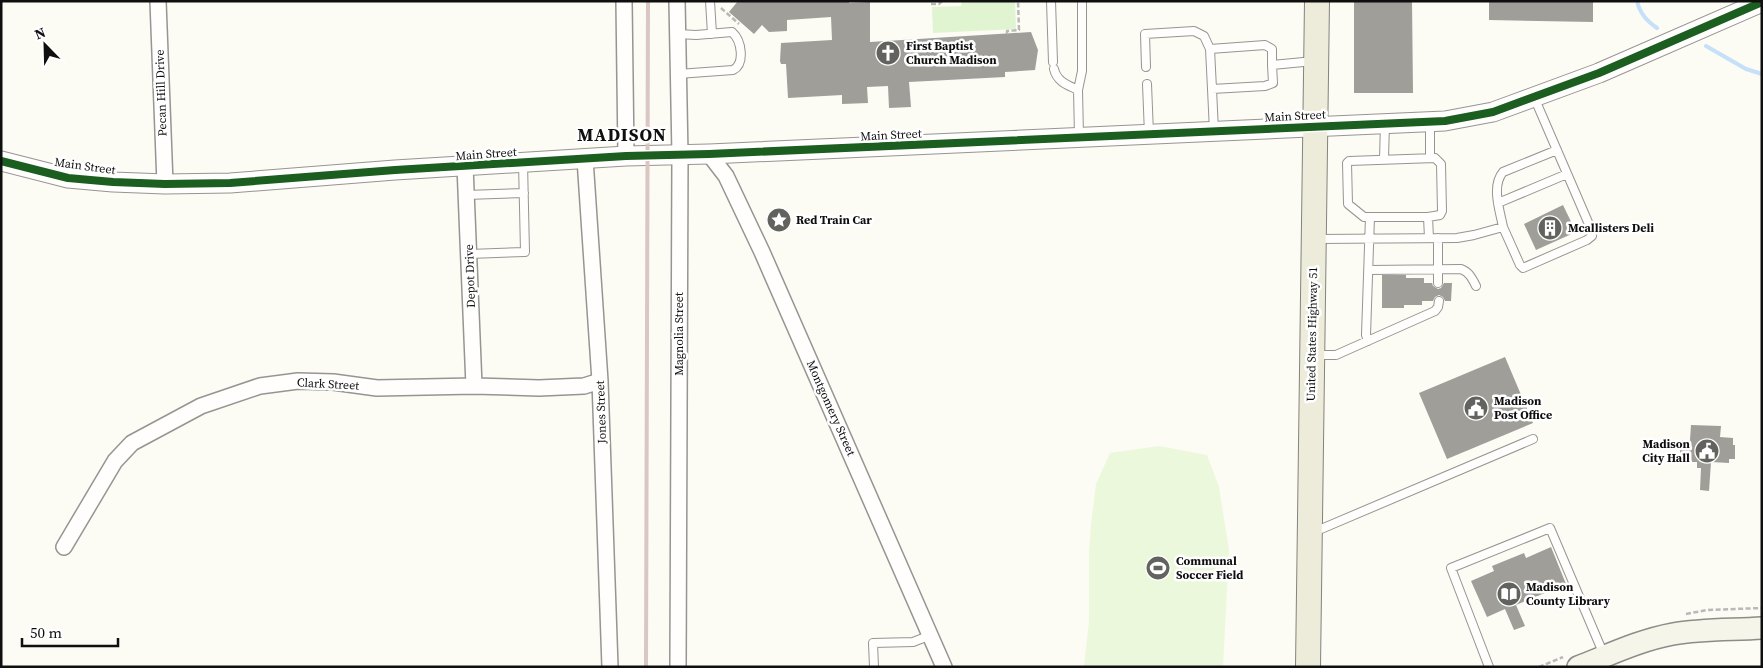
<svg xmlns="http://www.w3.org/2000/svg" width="1763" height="668" viewBox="0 0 1763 668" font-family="'Source Serif 4',serif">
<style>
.green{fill:#e0f4d1}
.pitch{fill:#ecf8dc}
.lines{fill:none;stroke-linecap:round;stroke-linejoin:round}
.stream{stroke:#c6e0fa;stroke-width:4}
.building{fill:#a09e99}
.service-casing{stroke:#969592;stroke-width:10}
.minor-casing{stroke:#969592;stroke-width:18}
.tertiary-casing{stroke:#969592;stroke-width:21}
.secondary-casing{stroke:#8c8c89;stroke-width:24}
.primary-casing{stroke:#83837f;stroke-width:26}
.path{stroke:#b9b9b8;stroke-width:2.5;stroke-dasharray:5 2.5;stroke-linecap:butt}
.service{stroke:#fffefd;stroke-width:8}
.minor{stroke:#fffefd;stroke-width:15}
.tertiary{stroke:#fffefd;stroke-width:19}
.secondary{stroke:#f5f5ea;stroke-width:21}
.primary{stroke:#edebd9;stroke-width:24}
.rail{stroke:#dac6c3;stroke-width:4}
.cycleway-casing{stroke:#fff;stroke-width:11}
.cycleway{stroke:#1b5e20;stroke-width:8}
.labels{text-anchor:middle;stroke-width:5;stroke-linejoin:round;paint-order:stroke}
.poi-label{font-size:12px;font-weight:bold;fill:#0f0f0f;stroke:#fff;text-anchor:start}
.street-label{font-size:12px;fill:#0f0f0f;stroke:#fff}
.district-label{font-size:18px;font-weight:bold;letter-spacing:1px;fill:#0f0f0f;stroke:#fff}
</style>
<rect width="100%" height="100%" fill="#fcfbf4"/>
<path class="green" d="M962,1H1015L1016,29L933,33L932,7L961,6Z"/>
<path class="pitch" d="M1159,446L1207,455L1219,487L1229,550L1223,667H1084L1089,622V553L1091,524L1096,484L1110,453Z"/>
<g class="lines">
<path class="stream" d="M1637,1C1640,14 1647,21 1657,28
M1706,46L1746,69L1762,74"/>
</g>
<path class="building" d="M738,1H849V3L870,2V42L1031,32L1038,50L1035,70L1005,72V77L909,82L911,107L889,108L888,86L867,87L868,103L842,104V95L788,98L786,64H781L780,61L781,43L832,40L831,17L787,20V31L769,32L762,25L754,34L729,12Z
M1354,1H1412L1413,93H1354Z
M1489,1H1593V22L1489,20Z
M1563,205L1576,232L1536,250L1524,224Z
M1382,275H1406V278H1424V283H1432L1433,286L1438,289L1441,288L1444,283H1452L1451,301H1445L1443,297L1439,295L1435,297L1433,301H1422V305H1404V308H1382Z
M1505,357L1533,423L1447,459L1419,393Z
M1691,425L1721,426L1720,437L1733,438V445H1735V459H1729V463L1711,462L1709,491L1700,490L1701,468H1697V462H1691V457H1680V440H1690Z
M1551,547L1566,584L1516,605L1525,626L1514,630L1505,609L1487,617L1471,581L1494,571L1492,566L1524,553L1526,558Z"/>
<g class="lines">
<defs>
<path id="service" d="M710,1L712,34
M1051,1L1053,62
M678,34L696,35L732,32C742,41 745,64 733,70L678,74
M1272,65L1273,83L1265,86L1212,89L1210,49L1265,45L1272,49V65L1314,61
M1146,67L1145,34L1194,31L1204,36L1210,49
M1054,69C1057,82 1068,85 1078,90
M1147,84L1149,134
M1212,89L1214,131
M1430,122V158
M1079,136L1078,90L1082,71V1
M1384,159L1385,123
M466,195L524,193
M1498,203L1567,174
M1428,217H1364L1348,204L1347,163L1349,161L1435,158L1441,164L1442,211L1440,215L1428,217L1429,238
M1503,227C1500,211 1491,186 1503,172L1557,150
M1438,238V283
M1316,239L1457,238L1474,235L1503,227L1520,265L1523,268L1587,240L1592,236L1591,229L1534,97
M469,254L525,252L523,163
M1369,270L1461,269C1469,272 1472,278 1476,286
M1368,341L1366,335L1370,217
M1315,355H1336L1435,311L1438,307L1439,301
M1314,532L1533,439
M874,667L873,643L913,642L931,635
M1489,667L1451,568L1550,528L1604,655"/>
<path id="minor" d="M158,1L165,184
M624,1L626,156
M677,1L680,155L678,667
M709,154L726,176L762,252L944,667
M585,159L600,381L610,667
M465,166L474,386
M64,547L115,461L132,443L201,406L260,386L298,381L333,382L377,388L474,386L539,388L584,386L600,381"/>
<path id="tertiary" d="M1,161L68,178L113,182L165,184L230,183L395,170L626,156L709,154L1445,121L1493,112L1599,73L1762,2"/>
<path id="secondary" d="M1578,667C1609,655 1640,640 1673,634C1702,629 1732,630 1762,628"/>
<path id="primary" d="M1308,667L1317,1"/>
</defs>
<use href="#service" class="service-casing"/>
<use href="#minor" class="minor-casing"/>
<use href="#tertiary" class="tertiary-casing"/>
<use href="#secondary" class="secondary-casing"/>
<use href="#primary" class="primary-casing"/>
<path class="path" d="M931,4H939L942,1
M721,8L739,24
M1007,34V31L1019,30L1018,1
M1686,614L1707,610L1762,608
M1539,667L1563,657"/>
<use href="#service" class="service"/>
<use href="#minor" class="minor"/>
<use href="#tertiary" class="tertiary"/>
<use href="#secondary" class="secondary"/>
<use href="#primary" class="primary"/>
<path class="rail" d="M646,667L648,1"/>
<defs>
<path id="cycleway" d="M1,161L68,178L113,182L165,184L230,183L395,170L626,156L709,154L1445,121L1493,112L1599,73L1762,2"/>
</defs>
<use href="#cycleway" class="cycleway-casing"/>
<use href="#cycleway" class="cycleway"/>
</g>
<defs>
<symbol id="church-disc" viewBox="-11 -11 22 22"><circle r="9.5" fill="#62625f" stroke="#fff"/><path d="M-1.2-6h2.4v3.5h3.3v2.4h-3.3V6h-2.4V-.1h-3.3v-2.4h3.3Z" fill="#fff"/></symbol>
<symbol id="sight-disc" viewBox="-11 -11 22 22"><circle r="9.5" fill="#62625f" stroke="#fff"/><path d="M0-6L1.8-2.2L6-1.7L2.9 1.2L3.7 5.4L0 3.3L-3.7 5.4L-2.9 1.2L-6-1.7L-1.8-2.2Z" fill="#fff"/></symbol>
<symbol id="building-disc" viewBox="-11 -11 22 22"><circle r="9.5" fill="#62625f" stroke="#fff"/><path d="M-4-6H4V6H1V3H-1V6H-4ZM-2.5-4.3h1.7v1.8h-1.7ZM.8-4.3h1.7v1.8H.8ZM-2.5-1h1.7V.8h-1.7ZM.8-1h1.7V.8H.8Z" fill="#fff"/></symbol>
<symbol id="civic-disc" viewBox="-11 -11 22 22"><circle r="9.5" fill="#62625f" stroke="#fff"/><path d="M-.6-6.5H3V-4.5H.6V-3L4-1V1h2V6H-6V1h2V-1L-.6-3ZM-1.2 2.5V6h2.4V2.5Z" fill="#fff"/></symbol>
<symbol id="stadium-disc" viewBox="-11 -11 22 22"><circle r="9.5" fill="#62625f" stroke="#fff"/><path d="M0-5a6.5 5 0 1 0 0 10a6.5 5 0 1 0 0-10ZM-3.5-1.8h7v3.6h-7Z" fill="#fff"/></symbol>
<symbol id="library-disc" viewBox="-11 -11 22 22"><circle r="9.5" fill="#62625f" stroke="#fff"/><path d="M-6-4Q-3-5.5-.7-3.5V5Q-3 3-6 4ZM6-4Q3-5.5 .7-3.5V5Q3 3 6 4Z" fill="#fff"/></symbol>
</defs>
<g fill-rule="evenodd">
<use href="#church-disc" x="874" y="39" width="28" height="28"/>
<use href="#sight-disc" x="765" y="206" width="28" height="28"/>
<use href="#building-disc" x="1536" y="214" width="28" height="28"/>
<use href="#civic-disc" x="1462" y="394" width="28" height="28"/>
<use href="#civic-disc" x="1693" y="437" width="28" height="28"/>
<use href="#stadium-disc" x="1144" y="554" width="28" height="28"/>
<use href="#library-disc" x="1495" y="580" width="28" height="28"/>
</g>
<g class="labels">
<g class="poi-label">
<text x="906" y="50">First Baptist<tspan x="906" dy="14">Church Madison</tspan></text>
<text x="796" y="224">Red Train Car</text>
<text x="1568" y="232">Mcallisters Deli</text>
<text x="1494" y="405">Madison<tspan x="1494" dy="14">Post Office</tspan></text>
<text x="1690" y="448" text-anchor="end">Madison<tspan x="1690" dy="14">City Hall</tspan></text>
<text x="1176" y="565">Communal<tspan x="1176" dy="14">Soccer Field</tspan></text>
<text x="1526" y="591">Madison<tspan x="1526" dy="14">County Library</tspan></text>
</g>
<g class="street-label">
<text transform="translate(161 93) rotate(-92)" y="4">Pecan Hill Drive</text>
<text transform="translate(1295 116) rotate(-3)" y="4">Main Street</text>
<text transform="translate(891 135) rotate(-3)" y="4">Main Street</text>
<text transform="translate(486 154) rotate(-4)" y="4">Main Street</text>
<text transform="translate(85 166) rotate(8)" y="4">Main Street</text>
<text transform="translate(470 276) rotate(-92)" y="4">Depot Drive</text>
<text transform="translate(679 334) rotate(-90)" y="4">Magnolia Street</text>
<text transform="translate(1312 334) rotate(-89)" y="4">United States Highway 51</text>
<text transform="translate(328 384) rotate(3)" y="4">Clark Street</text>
<text transform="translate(831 408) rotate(66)" y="4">Montgomery Street</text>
<text transform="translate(601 412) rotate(-92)" y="4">Jones Street</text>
</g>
<g class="district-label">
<text x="622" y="141">MADISON</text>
</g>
</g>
<rect width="1763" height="668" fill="none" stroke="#0f0f0f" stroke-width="5"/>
<g transform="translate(45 45) rotate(337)" stroke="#ffffff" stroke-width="4" paint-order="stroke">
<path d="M0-4L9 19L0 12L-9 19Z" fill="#0f0f0f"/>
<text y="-8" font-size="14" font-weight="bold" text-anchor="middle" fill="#0f0f0f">N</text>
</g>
<path d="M22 638v8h96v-8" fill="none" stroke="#0f0f0f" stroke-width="2.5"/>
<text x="30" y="638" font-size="15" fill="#0f0f0f" stroke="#ffffff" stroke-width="4" paint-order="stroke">50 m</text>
</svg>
